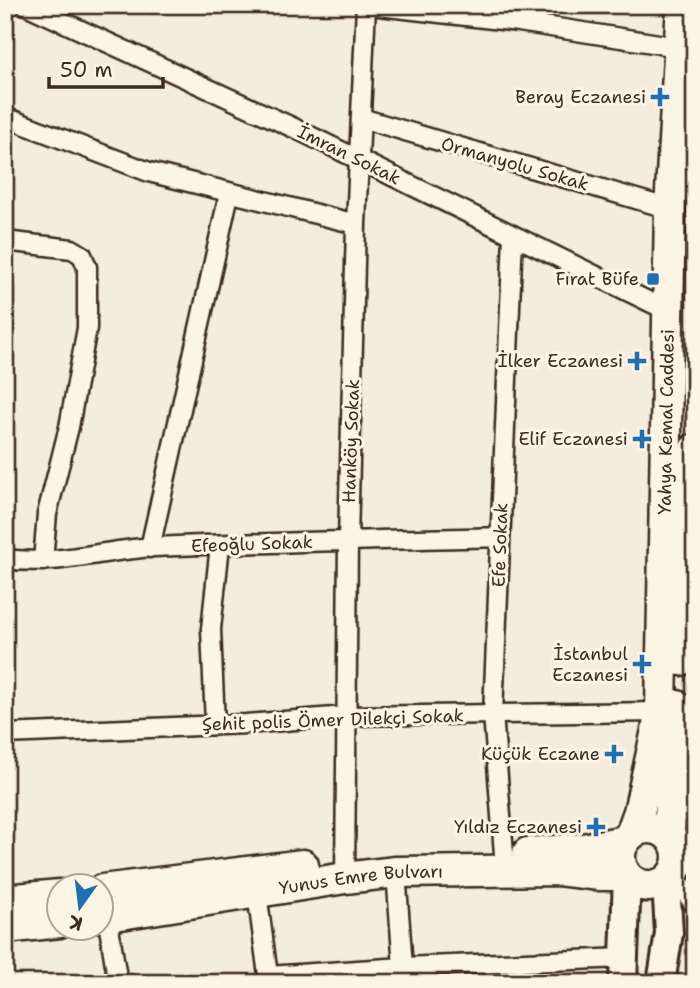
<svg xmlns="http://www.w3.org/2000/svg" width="700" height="988" viewBox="0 0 700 988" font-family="'Shantell Sans',sans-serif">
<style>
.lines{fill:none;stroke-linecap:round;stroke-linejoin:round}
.street-casing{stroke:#3b2a1e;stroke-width:23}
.secondary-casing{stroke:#3b2a1e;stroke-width:32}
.primary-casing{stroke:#3b2a1e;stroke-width:35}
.street{stroke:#fcf5e5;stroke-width:18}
.secondary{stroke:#fcf5e5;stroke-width:26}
.primary{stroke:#fcf5e5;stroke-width:30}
.poi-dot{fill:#1f6fb2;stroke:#fcf5e5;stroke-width:2.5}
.labels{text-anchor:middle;stroke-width:6;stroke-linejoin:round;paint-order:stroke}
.poi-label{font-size:18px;fill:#3b2a1e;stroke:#fcf5e5;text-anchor:end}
.street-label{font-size:18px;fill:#3b2a1e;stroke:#fcf5e5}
</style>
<rect width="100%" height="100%" fill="#f4eddd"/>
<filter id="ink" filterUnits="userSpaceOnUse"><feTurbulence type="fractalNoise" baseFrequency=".0143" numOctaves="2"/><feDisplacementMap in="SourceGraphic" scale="14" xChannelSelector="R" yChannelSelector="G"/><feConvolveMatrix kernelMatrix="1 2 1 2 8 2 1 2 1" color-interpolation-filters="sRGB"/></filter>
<g filter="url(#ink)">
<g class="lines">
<defs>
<path id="street" d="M26,5L294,128L668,311
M370,5L519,22L678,47
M5,117L149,172L356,224
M361,118L670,209
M5,241L72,249L82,255L87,267V328L69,427L47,514L43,561
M150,548L229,194
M5,559C56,566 104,550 154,547C269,542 385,540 500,537
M215,725L211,629L220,545
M5,734L246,724L346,716L661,712
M675,842L695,858
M504,854L493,714L513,235
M396,872L403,967
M673,876L695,905
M345,878L348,541L356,224L366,5
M257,893L269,983
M107,916L118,983
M268,976L403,967L625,958"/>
<path id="secondary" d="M623,983L627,877
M661,983L669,933L666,882"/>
<g id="primary">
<path d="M681,660L695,449"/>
<circle cx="649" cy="857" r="29"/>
<path id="s1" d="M631,834L639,812L661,712L670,209L682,5"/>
<path d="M669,835L677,706"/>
<path d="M528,853L583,849L625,841"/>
<path d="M102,890L303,865"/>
<path d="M5,900L60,895"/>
<path id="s2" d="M102,917L345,878L396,872L558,870L600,875H625"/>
<path d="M5,928L60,922"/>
</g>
</defs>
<use href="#street" class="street-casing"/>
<use href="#secondary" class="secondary-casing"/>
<use href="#primary" class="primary-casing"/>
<use href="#street" class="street"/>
<use href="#secondary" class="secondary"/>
<use href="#primary" class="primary"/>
</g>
</g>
<g class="poi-dot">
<path d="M656.5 86.5h7v7h7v7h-7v7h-7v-7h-7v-7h7z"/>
<rect x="646" y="272" width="14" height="14" rx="3.5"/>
<path d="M633.5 350.5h7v7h7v7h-7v7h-7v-7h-7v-7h7z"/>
<path d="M638.5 428.5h7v7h7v7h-7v7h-7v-7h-7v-7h7z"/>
<path d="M638.5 653.5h7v7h7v7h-7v7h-7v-7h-7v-7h7z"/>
<path d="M610.5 743.5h7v7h7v7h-7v7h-7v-7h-7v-7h7z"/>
<path d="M592.5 816.5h7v7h7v7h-7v7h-7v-7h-7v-7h7z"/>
</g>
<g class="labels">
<g class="poi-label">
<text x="646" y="103">Beray Eczanesi</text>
<text x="639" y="285">Fırat Büfe</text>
<text x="623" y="367">İlker Eczanesi</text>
<text x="628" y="445">Elif Eczanesi</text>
<text x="628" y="660">İstanbul<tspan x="628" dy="21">Eczanesi</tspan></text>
<text x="600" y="760">Küçük Eczane</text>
<text x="582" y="833">Yıldız Eczanesi</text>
</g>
<g class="street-label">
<text transform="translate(349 155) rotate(26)" y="6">İmran Sokak</text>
<text transform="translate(515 164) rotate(16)" y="6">Ormanyolu Sokak</text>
<text dy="6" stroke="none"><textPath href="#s1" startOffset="416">Yahya Kemal Caddesi</textPath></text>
<text transform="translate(351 441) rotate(-88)" y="6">Hanköy Sokak</text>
<text transform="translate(252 544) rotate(-2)" y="6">Efeoğlu Sokak</text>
<text transform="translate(500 545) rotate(-88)" y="6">Efe Sokak</text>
<text transform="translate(333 720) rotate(-2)" y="6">Şehit polis Ömer Dilekçi Sokak</text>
<text dy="6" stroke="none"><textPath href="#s2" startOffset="262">Yunus Emre Bulvarı</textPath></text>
</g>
</g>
<rect width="700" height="988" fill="none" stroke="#fcf5e5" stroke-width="28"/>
<rect x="14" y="14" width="672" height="960" fill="none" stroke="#3b2a1e" stroke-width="2.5" filter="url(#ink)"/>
<g transform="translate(80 907) rotate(194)"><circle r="33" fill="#fcf5e5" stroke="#afa495" stroke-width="2"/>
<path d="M0-5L12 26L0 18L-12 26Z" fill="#1f6fb2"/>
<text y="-10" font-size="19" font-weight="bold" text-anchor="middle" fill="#3b2a1e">K</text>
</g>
<path d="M49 77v10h114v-10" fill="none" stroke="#3b2a1e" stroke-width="3.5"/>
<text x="60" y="77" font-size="21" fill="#3b2a1e" stroke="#fcf5e5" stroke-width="5" paint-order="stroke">50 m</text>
</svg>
